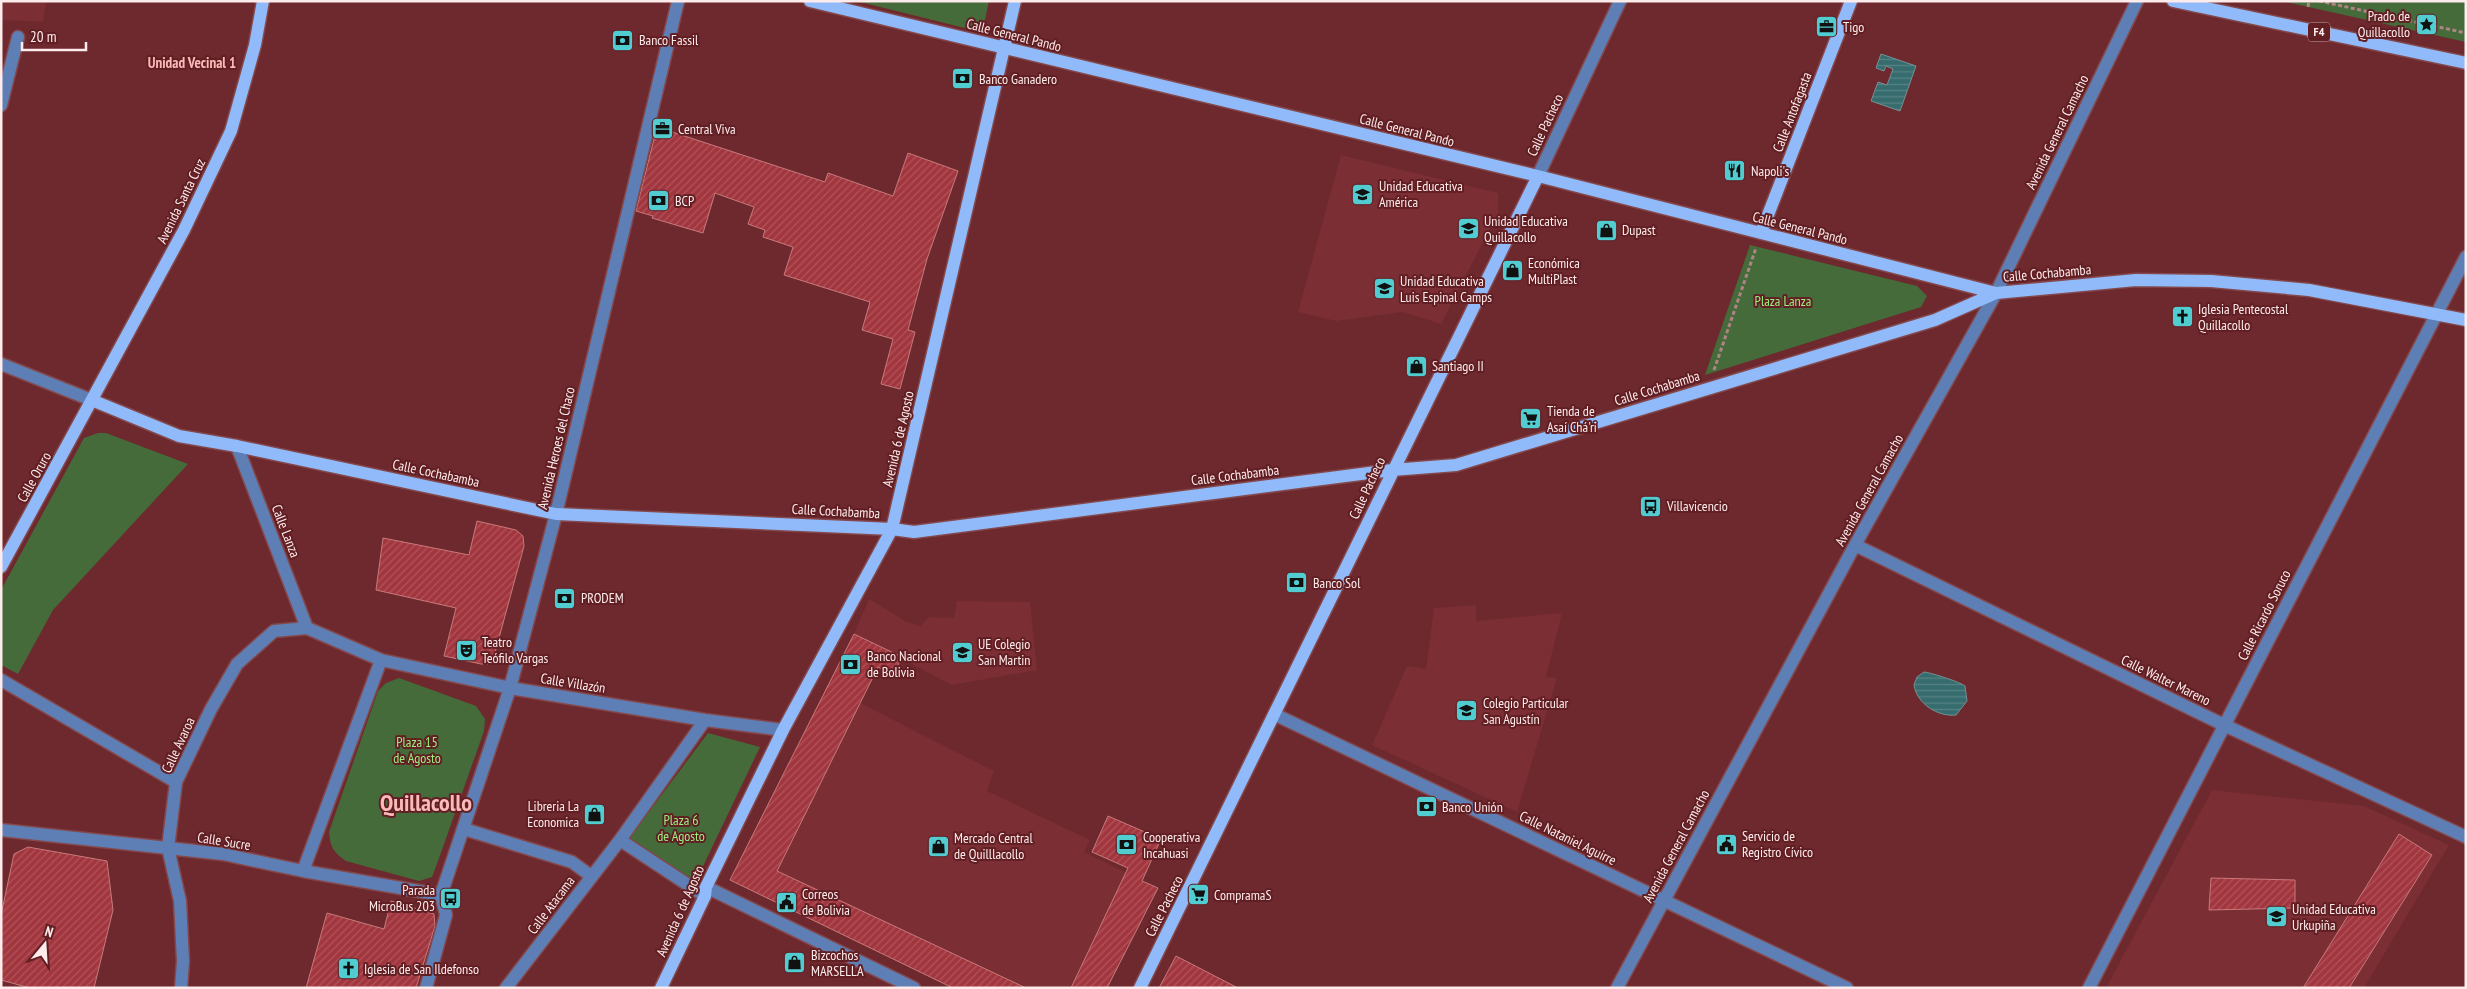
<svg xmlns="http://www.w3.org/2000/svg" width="2467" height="989" viewBox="0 0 2467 989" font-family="'PT Sans Narrow',sans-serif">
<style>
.built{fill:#7b2e33}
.green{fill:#456b3a}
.water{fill:url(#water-rules);stroke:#739294}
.building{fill:url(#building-hatch);stroke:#c87a7b}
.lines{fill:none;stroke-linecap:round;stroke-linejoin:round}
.minor-casing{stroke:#84484c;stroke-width:15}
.major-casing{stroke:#84484c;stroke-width:15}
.path{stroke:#b08385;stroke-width:3;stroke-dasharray:4 2.5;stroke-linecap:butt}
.minor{stroke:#5d7fb5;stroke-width:12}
.major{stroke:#90bafa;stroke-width:12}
.labels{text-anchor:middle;stroke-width:4;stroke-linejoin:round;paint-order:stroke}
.shield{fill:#611e23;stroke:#cfaeb0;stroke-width:1}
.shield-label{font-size:12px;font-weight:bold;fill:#feecec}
.poi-label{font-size:14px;fill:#feecec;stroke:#611e23;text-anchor:start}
.street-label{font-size:14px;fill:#feecec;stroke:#611e23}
.park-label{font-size:14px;fill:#99f280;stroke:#611e23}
.neighbourhood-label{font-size:15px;font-weight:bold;fill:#fcb9b9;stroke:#611e23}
.town-label{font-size:24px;font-weight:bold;fill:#fcb9b9;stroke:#611e23}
</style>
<defs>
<pattern id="water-rules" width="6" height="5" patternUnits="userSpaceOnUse" patternTransform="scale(1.25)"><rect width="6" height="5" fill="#376c6e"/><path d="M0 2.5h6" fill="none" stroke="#558183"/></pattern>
<pattern id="building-hatch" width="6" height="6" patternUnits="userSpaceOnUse" patternTransform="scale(1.25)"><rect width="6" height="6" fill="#a2363f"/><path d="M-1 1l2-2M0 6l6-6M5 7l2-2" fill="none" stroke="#b0535b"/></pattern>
</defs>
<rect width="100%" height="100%" fill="#6d292d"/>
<path class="built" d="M1,1H46L43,22L1,20Z
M1341,155L1498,193V213L1441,324L1403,312L1336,321L1298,312Z
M869,599L907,622L920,626L929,617L954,618L957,601L1030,602L1037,670L952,685L854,634Z
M1476,605V621L1562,613L1546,677L1557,678L1517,812L1372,745L1407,666L1426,669L1434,608Z
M860,703L994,771L987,791L1090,840L1084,852L1158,888L1107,988H953L764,897Z
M2212,790L2364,806L2449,845L2364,988H2106Z"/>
<path class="green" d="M856,1H989L985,20L973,30Z
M2281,1H2466V42Z
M1750,245L1917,286L1927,296L1921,307L1705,375Z
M98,433H106L188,464L53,610L18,674L1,665V590L84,438Z
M399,678L476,706L485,719L484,731L438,861L432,877L419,881L346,861C334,853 330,847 329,832L378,691L386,683Z
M708,733L760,747L694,885L627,841Z"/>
<path class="water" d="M1881,54L1916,66L1900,111L1871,101L1878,82L1887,85L1893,69L1886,66L1884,71L1876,68Z
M1924,672C1932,673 1960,682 1965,686L1967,701L1956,715C1938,717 1917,704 1914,685L1917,677Z"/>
<path class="building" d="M657,127L825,182L828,173L893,196L908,153L958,171L927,259L908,330L915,332L900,389L881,384L893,339L862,330L870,302L784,275L793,247L763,237L765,230L748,224L754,207L715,193L703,233L652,218L653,216L636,211Z
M477,521L516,530L523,536L524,546L493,660L488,664H481L444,656L456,608L376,590L383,538L469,555Z
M854,634L902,657L893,675L878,667L777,871L1026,988H953L730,880Z
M1108,816L1161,839L1142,881L1158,888L1107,988H1071L1128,868L1092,852Z
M2399,834L2432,855L2349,988H2303Z
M28,847L107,861L113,910L94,988H30L1,980V915L14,854Z
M2211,878L2295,880V908L2209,910Z
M391,901L434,914L435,926L416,988H306L327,913L384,929Z
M1176,956L1238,988H1159Z"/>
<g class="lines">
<defs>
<path id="minor" d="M1,105L18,37
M1538,176L1620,1
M1,364L94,401
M237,446L307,628
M1855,545L2224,725L2466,837
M1,680L176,782
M1276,715L1847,988
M464,829L572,862L591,876
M1,830L223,854L303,871L441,895
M620,840L705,896
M303,871L381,660
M706,887L914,988
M441,895L510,688L556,514L678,1
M181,988L183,961L180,901L168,848L176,782L211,709L237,664L274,631L307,628L381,660L510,688L705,720L783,730
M426,988L446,915L441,895
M506,988L620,840L705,720
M1617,988L1855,545L1996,293L2137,1
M2089,988L2466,257"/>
<path id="major" d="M810,1L1538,176L1996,293
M2173,1L2466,63
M1761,233L1851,1
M94,401L179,436L237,446L556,514L892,529L914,532L1392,470L1456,465L1935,320L1996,293L2136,280L2211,281L2309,290L2466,320
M1,567L184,230L231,131L255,45L263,1
M661,988L705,896L706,887L783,730L892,529L1015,1
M1140,988C1275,718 1404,446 1538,176"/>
</defs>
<use href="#minor" class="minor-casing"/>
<use href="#major" class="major-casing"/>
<path class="path" d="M2319,1L2466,33
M2308,7L2309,1
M1714,370L1756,248"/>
<use href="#minor" class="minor"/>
<use href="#major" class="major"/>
</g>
<defs>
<symbol id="sight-square" viewBox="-11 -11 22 22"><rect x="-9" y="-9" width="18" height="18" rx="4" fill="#51ccd1" stroke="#611e23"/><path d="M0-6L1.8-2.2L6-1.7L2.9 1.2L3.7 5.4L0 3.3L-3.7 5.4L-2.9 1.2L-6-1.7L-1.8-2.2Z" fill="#111"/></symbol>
<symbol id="office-square" viewBox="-11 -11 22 22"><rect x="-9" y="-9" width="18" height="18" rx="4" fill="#51ccd1" stroke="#611e23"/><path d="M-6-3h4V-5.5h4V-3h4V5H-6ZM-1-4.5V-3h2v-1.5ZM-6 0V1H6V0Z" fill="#111"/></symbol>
<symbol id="bank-square" viewBox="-11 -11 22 22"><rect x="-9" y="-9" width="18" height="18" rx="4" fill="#51ccd1" stroke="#611e23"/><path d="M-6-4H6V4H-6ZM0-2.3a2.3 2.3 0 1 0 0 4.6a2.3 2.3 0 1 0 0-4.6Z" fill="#111"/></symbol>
<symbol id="restaurant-square" viewBox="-11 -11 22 22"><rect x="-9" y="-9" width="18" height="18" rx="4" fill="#51ccd1" stroke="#611e23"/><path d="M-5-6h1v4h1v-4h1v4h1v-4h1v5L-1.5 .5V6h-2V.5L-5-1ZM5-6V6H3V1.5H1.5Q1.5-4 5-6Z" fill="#111"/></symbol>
<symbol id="school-square" viewBox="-11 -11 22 22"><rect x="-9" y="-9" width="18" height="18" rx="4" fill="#51ccd1" stroke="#611e23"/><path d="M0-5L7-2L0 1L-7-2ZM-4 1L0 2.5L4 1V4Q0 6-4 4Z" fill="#111"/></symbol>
<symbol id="shop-square" viewBox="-11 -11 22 22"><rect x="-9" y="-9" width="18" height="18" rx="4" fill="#51ccd1" stroke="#611e23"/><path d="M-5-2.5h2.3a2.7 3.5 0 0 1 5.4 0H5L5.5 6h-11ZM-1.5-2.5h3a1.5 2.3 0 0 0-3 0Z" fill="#111"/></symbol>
<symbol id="church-square" viewBox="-11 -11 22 22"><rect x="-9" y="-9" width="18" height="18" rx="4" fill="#51ccd1" stroke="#611e23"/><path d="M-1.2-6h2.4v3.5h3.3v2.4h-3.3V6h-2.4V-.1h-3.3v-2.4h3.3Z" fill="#111"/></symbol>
<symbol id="supermarket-square" viewBox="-11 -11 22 22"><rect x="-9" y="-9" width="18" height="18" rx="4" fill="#51ccd1" stroke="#611e23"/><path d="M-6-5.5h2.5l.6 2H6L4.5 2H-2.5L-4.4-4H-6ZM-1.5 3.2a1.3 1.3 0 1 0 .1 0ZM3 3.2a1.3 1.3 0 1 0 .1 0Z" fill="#111"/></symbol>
<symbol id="bus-square" viewBox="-11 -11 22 22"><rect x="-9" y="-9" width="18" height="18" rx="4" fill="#51ccd1" stroke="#611e23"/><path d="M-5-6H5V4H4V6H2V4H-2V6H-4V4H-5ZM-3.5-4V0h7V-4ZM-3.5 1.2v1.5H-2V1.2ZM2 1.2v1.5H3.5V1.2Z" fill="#111"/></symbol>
<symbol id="theatre-square" viewBox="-11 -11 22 22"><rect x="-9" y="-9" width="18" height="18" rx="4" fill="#51ccd1" stroke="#611e23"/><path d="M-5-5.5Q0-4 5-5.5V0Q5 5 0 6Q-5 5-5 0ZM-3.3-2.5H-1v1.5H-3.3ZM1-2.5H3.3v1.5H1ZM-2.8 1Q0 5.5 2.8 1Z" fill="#111"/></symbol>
<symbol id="civic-square" viewBox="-11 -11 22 22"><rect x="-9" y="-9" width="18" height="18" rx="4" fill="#51ccd1" stroke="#611e23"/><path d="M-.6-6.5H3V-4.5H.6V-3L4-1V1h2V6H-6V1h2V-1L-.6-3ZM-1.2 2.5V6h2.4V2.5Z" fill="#111"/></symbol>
</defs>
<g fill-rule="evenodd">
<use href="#sight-square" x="2414" y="12" width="25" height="25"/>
<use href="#office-square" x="1814" y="14" width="25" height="25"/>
<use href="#bank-square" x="610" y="28" width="25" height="25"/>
<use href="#bank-square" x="950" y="66" width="25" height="25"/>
<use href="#office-square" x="650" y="116" width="25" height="25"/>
<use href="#restaurant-square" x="1722" y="158" width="25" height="25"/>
<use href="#school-square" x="1350" y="182" width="25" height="25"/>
<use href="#bank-square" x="646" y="188" width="25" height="25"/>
<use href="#school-square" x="1456" y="216" width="25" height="25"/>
<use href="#shop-square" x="1594" y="218" width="25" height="25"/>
<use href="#shop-square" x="1500" y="258" width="25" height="25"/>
<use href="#school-square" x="1372" y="276" width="25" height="25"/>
<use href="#church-square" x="2170" y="304" width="25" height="25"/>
<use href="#shop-square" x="1404" y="354" width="25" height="25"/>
<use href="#supermarket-square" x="1518" y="406" width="25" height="25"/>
<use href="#bus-square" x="1638" y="494" width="25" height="25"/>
<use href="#bank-square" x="1284" y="570" width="25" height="25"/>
<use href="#bank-square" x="552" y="586" width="25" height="25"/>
<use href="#theatre-square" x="454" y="638" width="25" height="25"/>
<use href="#school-square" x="950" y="640" width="25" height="25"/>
<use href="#bank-square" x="838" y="652" width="25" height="25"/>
<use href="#school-square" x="1454" y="698" width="25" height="25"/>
<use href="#bank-square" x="1414" y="794" width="25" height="25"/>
<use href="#shop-square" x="582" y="802" width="25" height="25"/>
<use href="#civic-square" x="1714" y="832" width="25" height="25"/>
<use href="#bank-square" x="1114" y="832" width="25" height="25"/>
<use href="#shop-square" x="926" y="834" width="25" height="25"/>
<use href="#supermarket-square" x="1186" y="882" width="25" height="25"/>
<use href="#bus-square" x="438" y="886" width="25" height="25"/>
<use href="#civic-square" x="774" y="890" width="25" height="25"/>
<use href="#school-square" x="2264" y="904" width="25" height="25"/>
<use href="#shop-square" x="782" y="950" width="25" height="25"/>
<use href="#church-square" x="336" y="956" width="25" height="25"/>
</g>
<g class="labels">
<rect class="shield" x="2308" y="22.5" width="22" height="19" rx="4"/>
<g class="shield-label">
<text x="2319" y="36">F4</text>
</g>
<g class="poi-label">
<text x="2410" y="21" text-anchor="end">Prado de<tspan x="2410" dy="16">Quillacollo</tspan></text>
<text x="1843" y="32">Tigo</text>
<text x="639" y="45">Banco Fassil</text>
<text x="979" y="84">Banco Ganadero</text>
<text x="678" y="134">Central Viva</text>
<text x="1751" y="176">Napoli's</text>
<text x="1379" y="191">Unidad Educativa<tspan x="1379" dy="16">América</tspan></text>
<text x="675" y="206">BCP</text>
<text x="1484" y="226">Unidad Educativa<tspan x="1484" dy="16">Quillacollo</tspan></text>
<text x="1622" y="235">Dupast</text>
<text x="1528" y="268">Económica<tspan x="1528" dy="16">MultiPlast</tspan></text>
<text x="1400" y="286">Unidad Educativa<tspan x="1400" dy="16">Luis Espinal Camps</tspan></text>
<text x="2198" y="314">Iglesia Pentecostal<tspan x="2198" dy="16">Quillacollo</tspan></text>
<text x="1432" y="371">Santiago II</text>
<text x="1547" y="416">Tienda de<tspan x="1547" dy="16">Asaí Chá'ri</tspan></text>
<text x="1667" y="511">Villavicencio</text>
<text x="1313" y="588">Banco Sol</text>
<text x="581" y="603">PRODEM</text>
<text x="482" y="647">Teatro<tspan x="482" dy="16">Teófilo Vargas</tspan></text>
<text x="978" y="649">UE Colegio<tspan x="978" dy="16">San Martin</tspan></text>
<text x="867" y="661">Banco Nacional<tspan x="867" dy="16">de Bolivia</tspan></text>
<text x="1483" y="708">Colegio Particular<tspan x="1483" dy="16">San Agustín</tspan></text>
<text x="579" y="811" text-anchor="end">Libreria La<tspan x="579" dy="16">Economica</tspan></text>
<text x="1442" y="812">Banco Unión</text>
<text x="1742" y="841">Servicio de<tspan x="1742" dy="16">Registro Cívico</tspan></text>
<text x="1143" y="842">Cooperativa<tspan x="1143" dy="16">Incahuasi</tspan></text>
<text x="954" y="843">Mercado Central<tspan x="954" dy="16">de Quilllacollo</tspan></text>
<text x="435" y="895" text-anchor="end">Parada<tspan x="435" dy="16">MicroBus 203</tspan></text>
<text x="802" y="899">Correos<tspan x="802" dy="16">de Bolivia</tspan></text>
<text x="1214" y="900">CompramaS</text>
<text x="2292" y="914">Unidad Educativa<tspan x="2292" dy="16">Urkupiña</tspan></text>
<text x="811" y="960">Bizcochos<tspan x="811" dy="16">MARSELLA</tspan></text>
<text x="364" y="974">Iglesia de San Ildefonso</text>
</g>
<g class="street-label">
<text transform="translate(1014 35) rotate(14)" y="5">Calle General Pando</text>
<text transform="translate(1792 112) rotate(-69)" y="5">Calle Antofagasta</text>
<text transform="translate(1545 125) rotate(-65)" y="5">Calle Pacheco</text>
<text transform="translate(1407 130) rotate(14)" y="5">Calle General Pando</text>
<text transform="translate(2057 132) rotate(-64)" y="5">Avenida General Camacho</text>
<text transform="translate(181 201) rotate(-64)" y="5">Avenida Santa Cruz</text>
<text transform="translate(1800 228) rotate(14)" y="5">Calle General Pando</text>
<text transform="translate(2047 273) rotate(-5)" y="5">Calle Cochabamba</text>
<text transform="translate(1657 388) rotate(-17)" y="5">Calle Cochabamba</text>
<text transform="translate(898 439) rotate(-77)" y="5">Avenida 6 de Agosto</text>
<text transform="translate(556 448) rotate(-77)" y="5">Avenida Heroes del Chaco</text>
<text transform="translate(436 473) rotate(12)" y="5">Calle Cochabamba</text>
<text transform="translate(1235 475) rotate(-7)" y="5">Calle Cochabamba</text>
<text transform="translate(34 477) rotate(-61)" y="5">Calle Oruro</text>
<text transform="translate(1367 488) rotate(-65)" y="5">Calle Pacheco</text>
<text transform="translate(1869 490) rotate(-61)" y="5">Avenida General Camacho</text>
<text transform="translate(836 511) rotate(3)" y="5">Calle Cochabamba</text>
<text transform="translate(286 531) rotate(69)" y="5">Calle Lanza</text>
<text transform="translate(2264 615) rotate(-63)" y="5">Calle Ricardo Soruco</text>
<text transform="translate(2166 680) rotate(26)" y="5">Calle Walter Mareno</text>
<text transform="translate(573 683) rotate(9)" y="5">Calle Villazón</text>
<text transform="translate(178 745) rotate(-65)" y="5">Calle Avaroa</text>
<text transform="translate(1568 838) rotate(26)" y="5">Calle Nataniel Aguirre</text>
<text transform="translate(224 841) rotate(9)" y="5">Calle Sucre</text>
<text transform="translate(1676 846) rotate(-62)" y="5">Avenida General Camacho</text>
<text transform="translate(551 905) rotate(-53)" y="5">Calle Atacama</text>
<text transform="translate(1164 906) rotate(-63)" y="5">Calle Pacheco</text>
<text transform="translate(680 911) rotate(-66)" y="5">Avenida 6 de Agosto</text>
</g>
<g class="park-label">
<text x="1783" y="306">Plaza Lanza</text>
<text x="417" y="747">Plaza 15<tspan x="417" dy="16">de Agosto</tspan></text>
<text x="681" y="825">Plaza 6<tspan x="681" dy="16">de Agosto</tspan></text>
</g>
<g class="neighbourhood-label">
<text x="192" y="68">Unidad Vecinal 1</text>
</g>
<g class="town-label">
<text x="426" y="811">Quillacollo</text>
</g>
</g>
<rect width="2467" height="989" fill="none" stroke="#feecec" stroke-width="5"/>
<g transform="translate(45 944) rotate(18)" stroke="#611e23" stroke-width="4" paint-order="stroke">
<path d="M0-4L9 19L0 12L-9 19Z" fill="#feecec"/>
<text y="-8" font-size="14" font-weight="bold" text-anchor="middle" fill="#feecec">N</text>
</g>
<path d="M22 42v8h64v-8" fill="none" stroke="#feecec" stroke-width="2.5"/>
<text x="30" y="42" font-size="15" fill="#feecec" stroke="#611e23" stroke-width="4" paint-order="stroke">20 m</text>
</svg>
